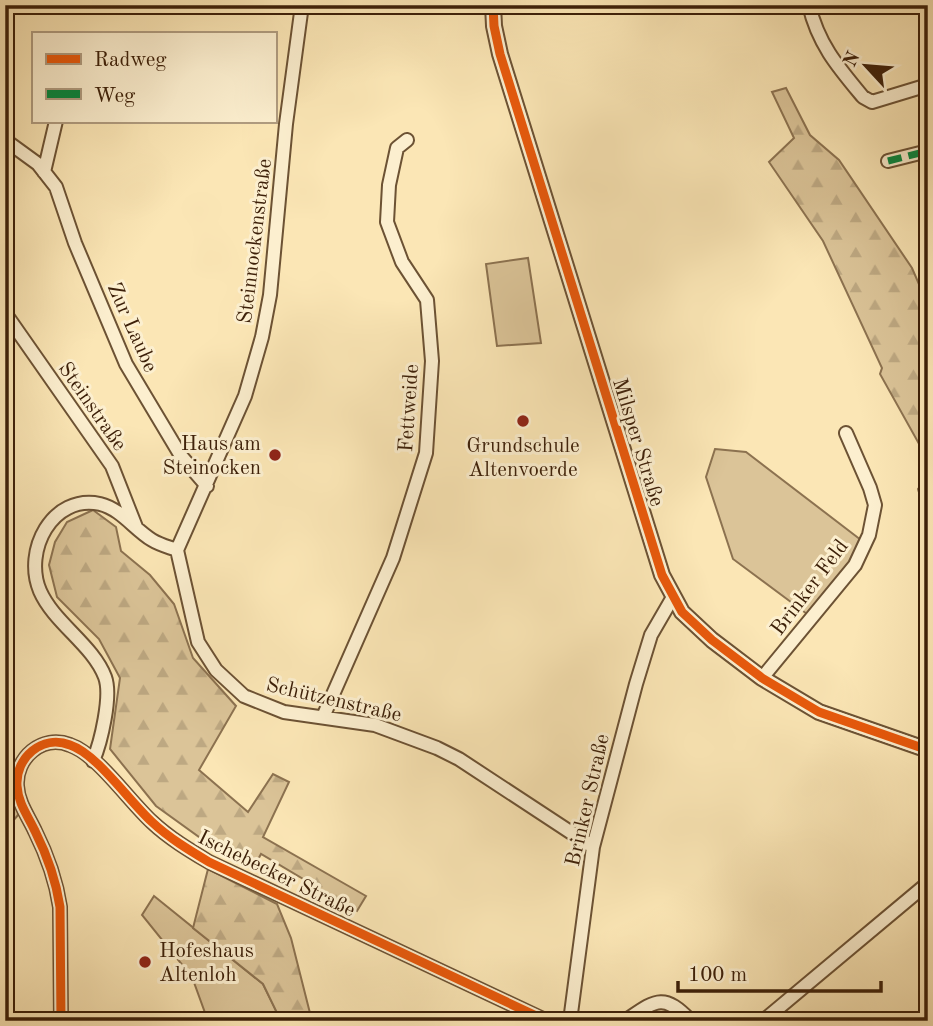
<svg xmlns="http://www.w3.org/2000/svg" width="933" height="1026" viewBox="0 0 933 1026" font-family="'Old Standard TT',serif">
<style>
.grass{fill:#dbc498;stroke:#8c7250;stroke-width:2}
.forest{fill:url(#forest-firs);stroke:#8c7250;stroke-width:2}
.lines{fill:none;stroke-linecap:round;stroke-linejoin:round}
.minor-casing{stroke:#6c5234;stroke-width:16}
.tertiary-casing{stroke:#6c5234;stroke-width:18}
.minor{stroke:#fcefcf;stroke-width:12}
.tertiary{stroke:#fcefcf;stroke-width:14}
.quiet{stroke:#00873e;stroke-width:7;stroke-dasharray:14 7;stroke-linecap:butt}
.cycleway-casing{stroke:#fcefcf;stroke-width:13}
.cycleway{stroke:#e8590c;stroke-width:9}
.poi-dot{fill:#8f2418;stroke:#fcefcf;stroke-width:2.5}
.labels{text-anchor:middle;stroke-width:6;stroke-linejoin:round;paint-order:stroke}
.street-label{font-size:21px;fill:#3d2009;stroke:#fcefcf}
.poi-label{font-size:21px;fill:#3d2009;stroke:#fcefcf;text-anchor:end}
</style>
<defs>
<pattern id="forest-firs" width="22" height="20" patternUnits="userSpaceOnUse" patternTransform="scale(1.75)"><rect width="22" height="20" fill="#dbc498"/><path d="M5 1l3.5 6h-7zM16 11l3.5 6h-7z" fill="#bda882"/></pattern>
</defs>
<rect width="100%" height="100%" fill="#fbe6b5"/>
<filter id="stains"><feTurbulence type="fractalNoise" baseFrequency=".00286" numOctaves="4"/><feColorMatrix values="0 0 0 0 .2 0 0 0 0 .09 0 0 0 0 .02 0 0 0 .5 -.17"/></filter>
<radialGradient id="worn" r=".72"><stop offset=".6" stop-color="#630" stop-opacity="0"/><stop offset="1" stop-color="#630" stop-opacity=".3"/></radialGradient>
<path class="grass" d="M528,258L541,343L497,346L486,264Z
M715,449L746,452L861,540L849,567L807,614L733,559L706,477Z
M5,771L19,814L5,830Z
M154,896L263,984L281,1021H208L192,977L142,915Z"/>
<path class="forest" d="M112,5H195L197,8L122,12Z
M786,88L810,135L839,160L912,268L928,305V460L880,374L882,368L823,241L769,162L794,138L772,92Z
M928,477V524L918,489Z
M93,510L116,527L121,551L150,575L174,604L193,658L236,706L199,770L248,812L273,774L289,782L263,837L366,896L357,911L261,854L255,865L213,847L156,806L110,749L120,678L99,639L57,597L49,565L55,542L67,522Z
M208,869L277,904L291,938L312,1021H281L263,984L193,928Z"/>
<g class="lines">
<defs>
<path id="minor" d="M809,5C818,44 838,67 863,97L872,102L928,85
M5,140L38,164L56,187L75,243L126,364L181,456L207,486
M888,161L928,151
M44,172L56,121
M5,313L112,466L136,527
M177,550L245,396L262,337L270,295L286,124L302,5
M177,550L198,642L216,670L244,696L284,712L375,725L437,748L459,759L593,847
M762,678L855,565L869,535L875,505L870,488L846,433
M323,717L393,558L426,453L432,361L427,300L402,262L387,222L389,185L397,148L407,140
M93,761C101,742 112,696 105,677C93,645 54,623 40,591C23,551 52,494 100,504C121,509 134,529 152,540C160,545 169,547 177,550
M61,1021L60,907C56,880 47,855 35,831C28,816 18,803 17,786C15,758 42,734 70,745C97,754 129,801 152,822C169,838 189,850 209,862L547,1021
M570,1021L593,847L636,684L651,635L673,597
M625,1021C656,1000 663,992 691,1021
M763,1021L928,883"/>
<path id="tertiary" d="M493,5L494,26L500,54L662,575L682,612L712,640L762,678L819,712L928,750"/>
</defs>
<use href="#minor" class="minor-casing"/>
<use href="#tertiary" class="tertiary-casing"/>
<use href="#minor" class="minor"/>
<use href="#tertiary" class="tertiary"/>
<path class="quiet" d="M888,161L928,151"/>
<defs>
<path id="cycleway" d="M493,5L494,26L500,54L662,575L682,612L712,640L762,678L819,712L928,750
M61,1021L60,907C56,880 47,855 35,831C28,816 18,803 17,786C15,758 42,734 70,745C97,754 129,801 152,822C169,838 189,850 209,862L547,1021"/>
</defs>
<use href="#cycleway" class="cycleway-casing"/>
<use href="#cycleway" class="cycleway"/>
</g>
<g class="poi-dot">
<circle cx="523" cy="421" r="7"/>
<circle cx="275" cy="455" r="7"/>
<circle cx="145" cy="962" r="7"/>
</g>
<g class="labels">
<g class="street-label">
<text transform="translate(254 241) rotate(-83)" y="7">Steinnockenstraße</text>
<text transform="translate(133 327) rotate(66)" y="7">Zur Laube</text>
<text transform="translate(93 406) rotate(55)" y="7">Steinstraße</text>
<text transform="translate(408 408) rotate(-86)" y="7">Fettweide</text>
<text transform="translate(639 442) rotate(73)" y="7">Milsper Straße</text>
<text transform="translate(809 587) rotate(-53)" y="7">Brinker Feld</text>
<text transform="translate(334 699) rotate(13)" y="7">Schützenstraße</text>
<text transform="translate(587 800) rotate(-77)" y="7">Brinker Straße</text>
<text transform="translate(277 873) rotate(26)" y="7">Ischebecker Straße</text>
</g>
<g class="poi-label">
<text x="261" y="450">Haus am<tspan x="261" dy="24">Steinocken</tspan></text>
<text x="523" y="452" text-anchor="middle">Grundschule<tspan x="523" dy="24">Altenvoerde</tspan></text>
<text x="159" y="957" text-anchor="start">Hofeshaus<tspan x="159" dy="24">Altenloh</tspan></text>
</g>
</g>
<rect width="933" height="1026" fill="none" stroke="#fbe6b5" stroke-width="28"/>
<rect x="7" y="7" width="919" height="1012" fill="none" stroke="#3d2009" stroke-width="3.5"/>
<rect x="14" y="14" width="905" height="998" fill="none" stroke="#3d2009" stroke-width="2"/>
<rect x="32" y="32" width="245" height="91" fill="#fcefcf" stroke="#b09c80" stroke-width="2"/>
<rect x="46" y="54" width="35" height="10" fill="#e8590c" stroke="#b09c80" stroke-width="2"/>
<text x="94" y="66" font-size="21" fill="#3d2009">Radweg</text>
<rect x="46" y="89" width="35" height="10" fill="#00873e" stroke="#b09c80" stroke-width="2"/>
<text x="94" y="102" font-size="21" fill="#3d2009">Weg</text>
<g transform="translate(866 66) rotate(296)" stroke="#fcefcf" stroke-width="5" paint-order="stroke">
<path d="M0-5L12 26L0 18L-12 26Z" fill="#3d2009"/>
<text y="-10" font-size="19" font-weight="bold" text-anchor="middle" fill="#3d2009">N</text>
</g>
<path d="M678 981v10h203v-10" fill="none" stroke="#3d2009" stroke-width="3.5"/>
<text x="688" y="981" font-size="21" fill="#3d2009" stroke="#fcefcf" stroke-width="5" paint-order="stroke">100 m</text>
<rect width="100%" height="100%" filter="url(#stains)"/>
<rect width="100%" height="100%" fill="url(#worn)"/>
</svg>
